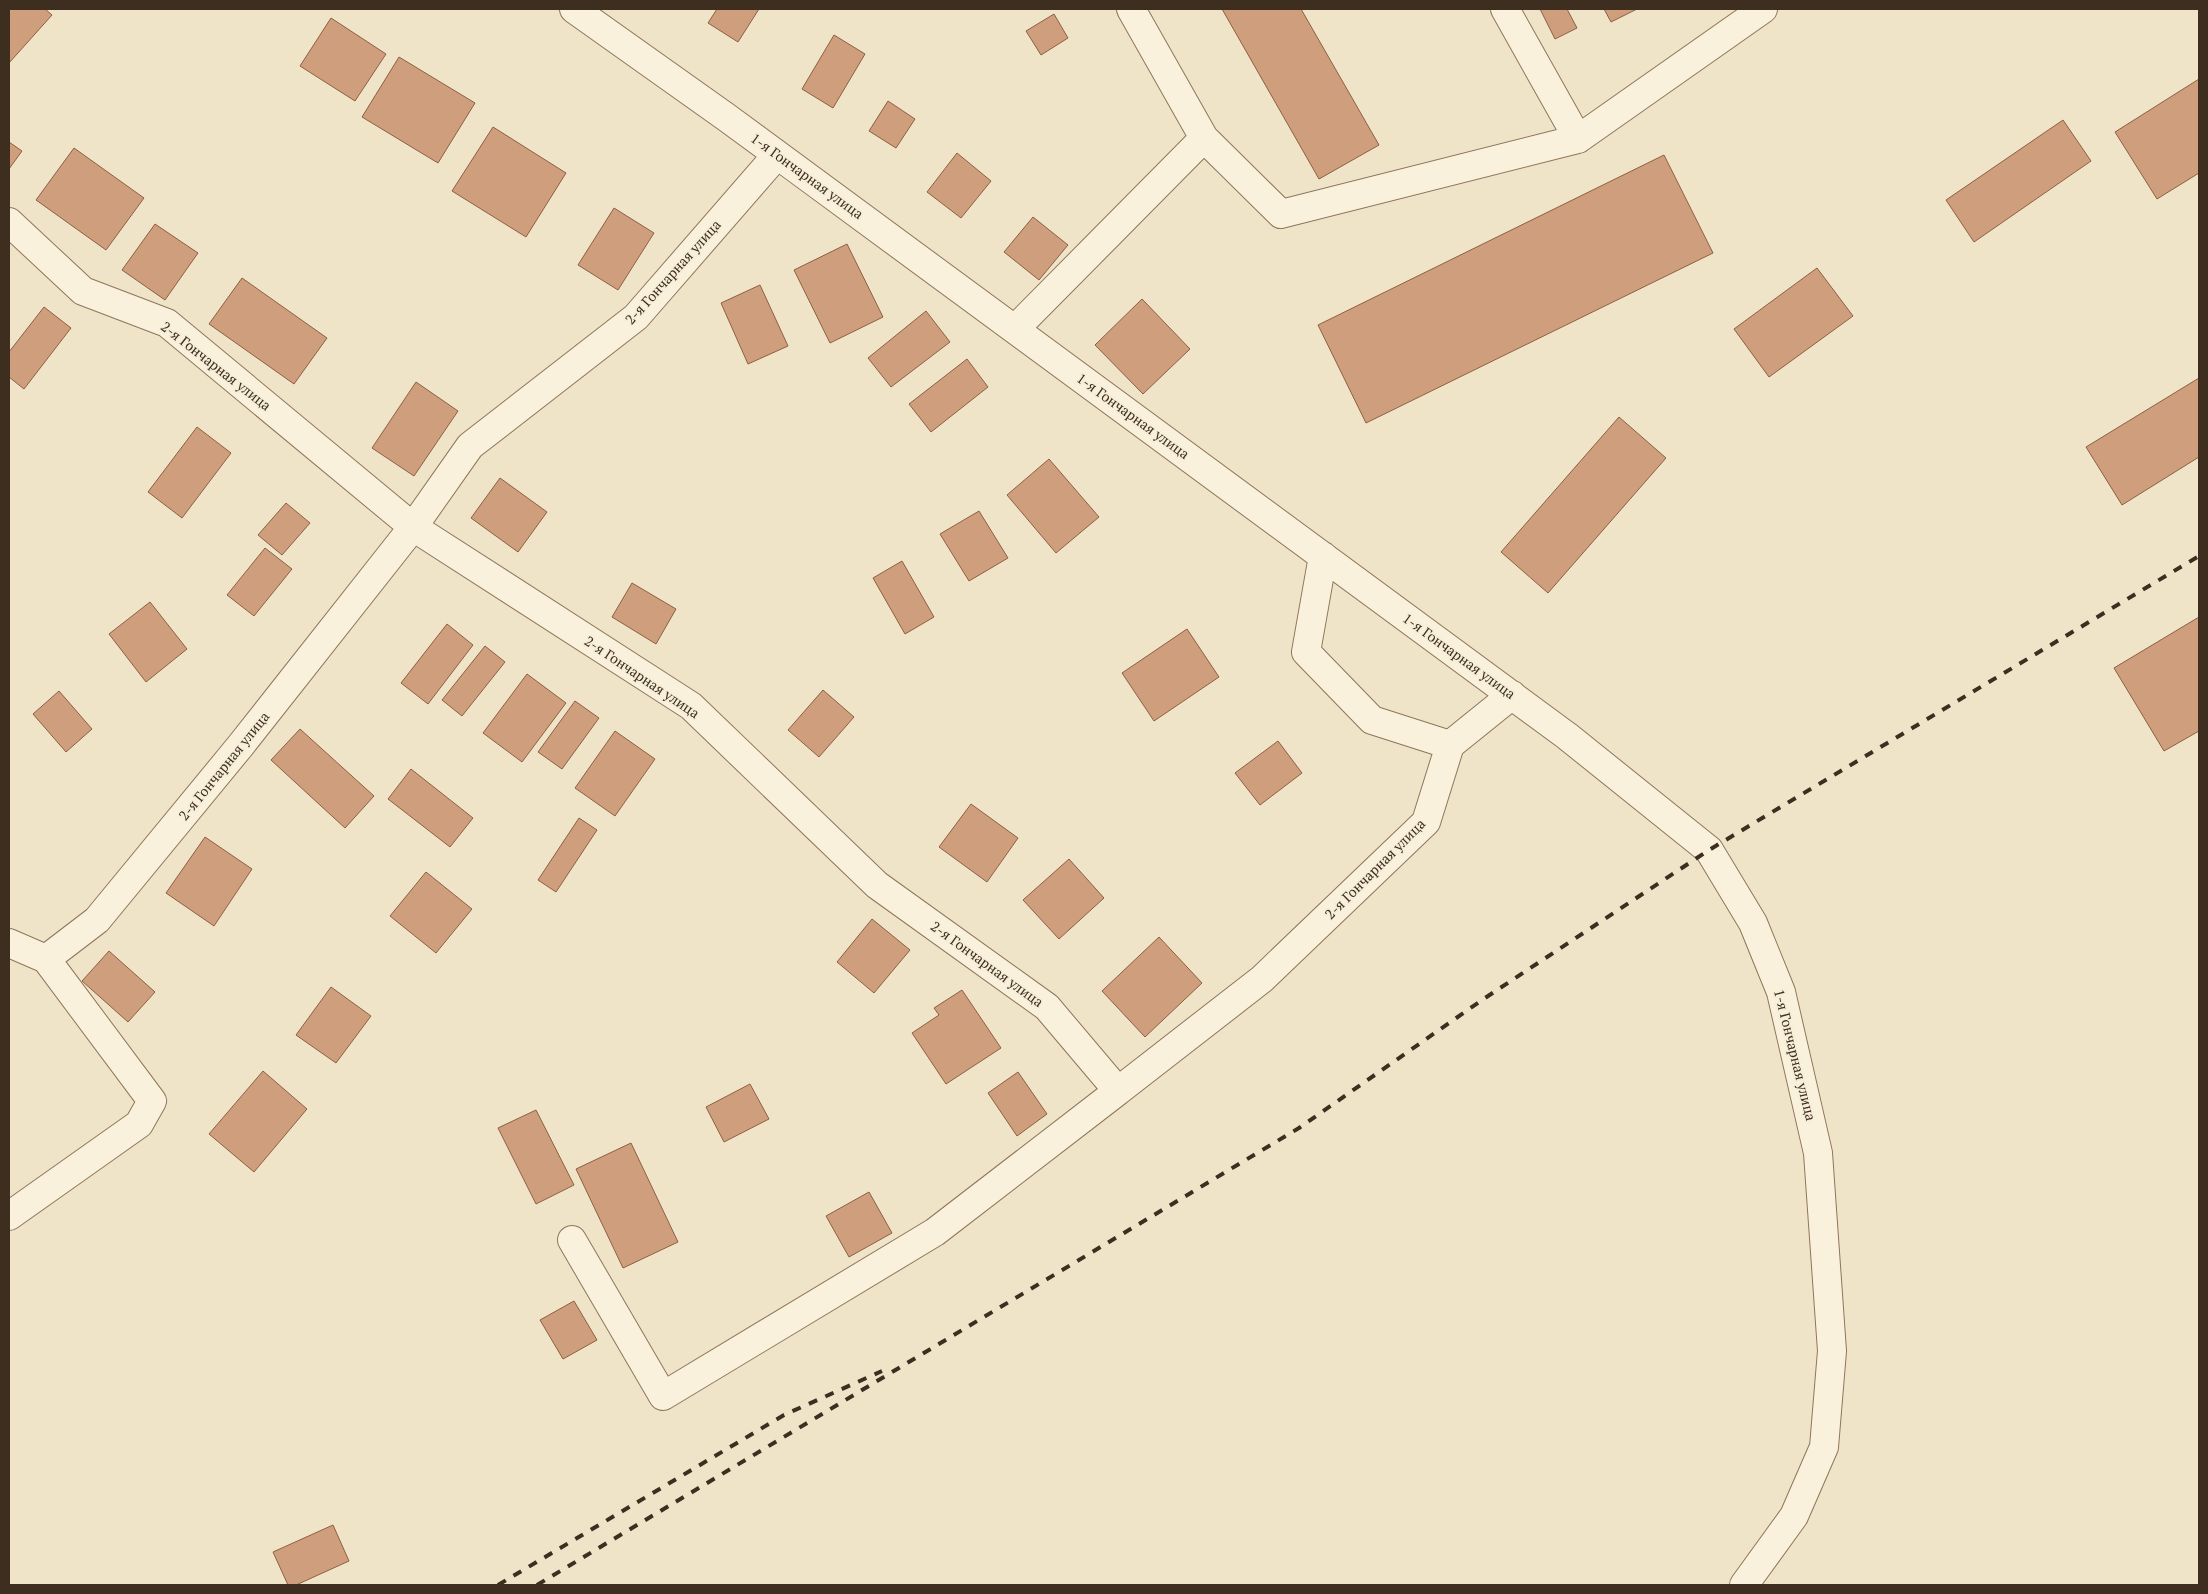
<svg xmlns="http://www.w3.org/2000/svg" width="2208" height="1594" viewBox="0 0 2208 1594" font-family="'PT Serif',serif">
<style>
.building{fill:#cf9f7d;stroke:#8d5f41}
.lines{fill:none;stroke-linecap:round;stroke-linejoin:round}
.minor-casing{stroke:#8d765c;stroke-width:30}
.minor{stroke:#faf1dc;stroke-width:28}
.rail{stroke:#3d2e20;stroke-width:4;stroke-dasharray:9 9;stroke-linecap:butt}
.labels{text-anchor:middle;stroke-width:4;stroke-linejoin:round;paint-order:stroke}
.street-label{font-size:14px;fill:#3d2e20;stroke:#f7eed8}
</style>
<rect width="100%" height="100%" fill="#f0e4c8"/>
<path class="building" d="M9,9H45L52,15L9,63Z
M717,9H759L738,42L708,23Z
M1222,9H1301L1379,145L1319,179Z
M1540,9H1567L1577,28L1555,39Z
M1604,9H1637L1611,22Z
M1054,14L1068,38L1041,55L1026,31Z
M331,18L386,54L355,101L300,66Z
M834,35L865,54L833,108L802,89Z
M399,57L475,103L438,163L362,117Z
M2199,79V173L2157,199L2115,132Z
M888,101L915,119L896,148L869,131Z
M2063,120L2091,161L1974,242L1946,200Z
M493,127L566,173L526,237L452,191Z
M9,142L22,151L9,169Z
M74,148L144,198L106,250L36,200Z
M957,153L991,181L961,218L927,192Z
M1664,155L1713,253L1366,423L1318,325Z
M614,208L654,233L618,290L578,265Z
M1033,217L1068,245L1039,280L1004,252Z
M155,224L198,253L165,300L122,270Z
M847,244L883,317L830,343L794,270Z
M1817,268L1853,316L1769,377L1734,329Z
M242,278L327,338L294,384L209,324Z
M760,285L788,346L748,364L721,303Z
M1142,299L1190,349L1143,394L1095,345Z
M44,307L71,328L24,389L9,377V352Z
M926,311L950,342L891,387L868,358Z
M967,359L988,387L931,432L909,404Z
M2199,378V457L2122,505L2086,447Z
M416,382L458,411L414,476L372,448Z
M1619,417L1666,458L1548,593L1501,552Z
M197,427L231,453L182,518L148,492Z
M1049,459L1099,517L1056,553L1007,495Z
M500,478L547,512L518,552L471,518Z
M286,503L310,523L282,555L258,535Z
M979,511L1008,558L969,581L940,534Z
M265,548L292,569L254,616L227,595Z
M902,561L934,617L905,634L873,578Z
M632,583L676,609L656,644L612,617Z
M150,602L187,649L146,682L109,634Z
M2199,617V731L2164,751L2114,668Z
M447,624L473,645L428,704L401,683Z
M1187,629L1219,677L1154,721L1122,673Z
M485,646L505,662L462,716L442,700Z
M527,674L566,703L522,762L483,733Z
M823,690L854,717L819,757L788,730Z
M59,691L92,729L66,752L33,714Z
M575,701L599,718L562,769L538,752Z
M300,729L374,796L345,828L271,760Z
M615,731L655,759L615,816L575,788Z
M1278,741L1302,773L1260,805L1235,773Z
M411,769L473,818L450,847L388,799Z
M971,804L1018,838L987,882L939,847Z
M579,818L597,830L556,892L538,880Z
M205,837L252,869L214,926L166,893Z
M1069,859L1104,898L1059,939L1023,900Z
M426,872L472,909L436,953L390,916Z
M872,919L910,950L874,993L837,962Z
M1159,937L1202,983L1145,1037L1102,991Z
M109,951L155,992L128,1022L82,981Z
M331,987L371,1016L336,1063L296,1035Z
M962,990L1001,1048L946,1084L912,1033L939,1015L934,1008Z
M263,1071L307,1109L254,1172L209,1134Z
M1018,1072L1047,1114L1017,1136L988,1093Z
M750,1084L769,1119L724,1142L706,1107Z
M536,1110L574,1185L536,1204L498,1128Z
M631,1143L678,1242L623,1268L576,1169Z
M869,1192L892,1233L849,1257L826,1216Z
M574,1301L597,1340L563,1359L540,1320Z
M333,1525L349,1561L296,1585H288L273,1552Z"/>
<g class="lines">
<defs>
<path id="minor" d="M574,9L726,117L1567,736L1709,850L1753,923L1781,992L1818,1153L1832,1351L1824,1447L1794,1516L1744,1585
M1131,9L1204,138L1281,214L1578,139L1505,9
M1578,139L1763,9
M9,222L83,291L167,323L413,527L691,706L877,885L1047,1007L1118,1091L1262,979L1426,822L1450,745L1512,695
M1015,329L1204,138
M1323,556L1306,652L1372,720L1450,745
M9,943L46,959L97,920L241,745L413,527L470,446L636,317L777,155
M9,1216L139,1124L152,1101L46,959
M572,1240L663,1396L935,1232L1118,1091"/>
</defs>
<use href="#minor" class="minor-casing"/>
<use href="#minor" class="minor"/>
<path class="rail" d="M498,1585L784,1415L882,1371
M537,1585L1299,1128L1482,1000L1709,850L2199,556"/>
</g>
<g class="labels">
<g class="street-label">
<text transform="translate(807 176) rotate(36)" y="5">1-я Гончарная улица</text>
<text transform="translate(673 272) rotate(-48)" y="5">2-я Гончарная улица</text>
<text transform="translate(216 366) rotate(38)" y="5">2-я Гончарная улица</text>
<text transform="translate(1133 416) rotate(36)" y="5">1-я Гончарная улица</text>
<text transform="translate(1459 656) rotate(36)" y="5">1-я Гончарная улица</text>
<text transform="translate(642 677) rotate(34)" y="5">2-я Гончарная улица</text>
<text transform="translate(224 766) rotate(-51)" y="5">2-я Гончарная улица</text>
<text transform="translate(1375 869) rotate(-45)" y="5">2-я Гончарная улица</text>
<text transform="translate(987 964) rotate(36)" y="5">2-я Гончарная улица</text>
<text transform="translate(1795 1055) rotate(76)" y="5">1-я Гончарная улица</text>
</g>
</g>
<rect width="2208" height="1594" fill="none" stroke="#3d2e20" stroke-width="20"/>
</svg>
